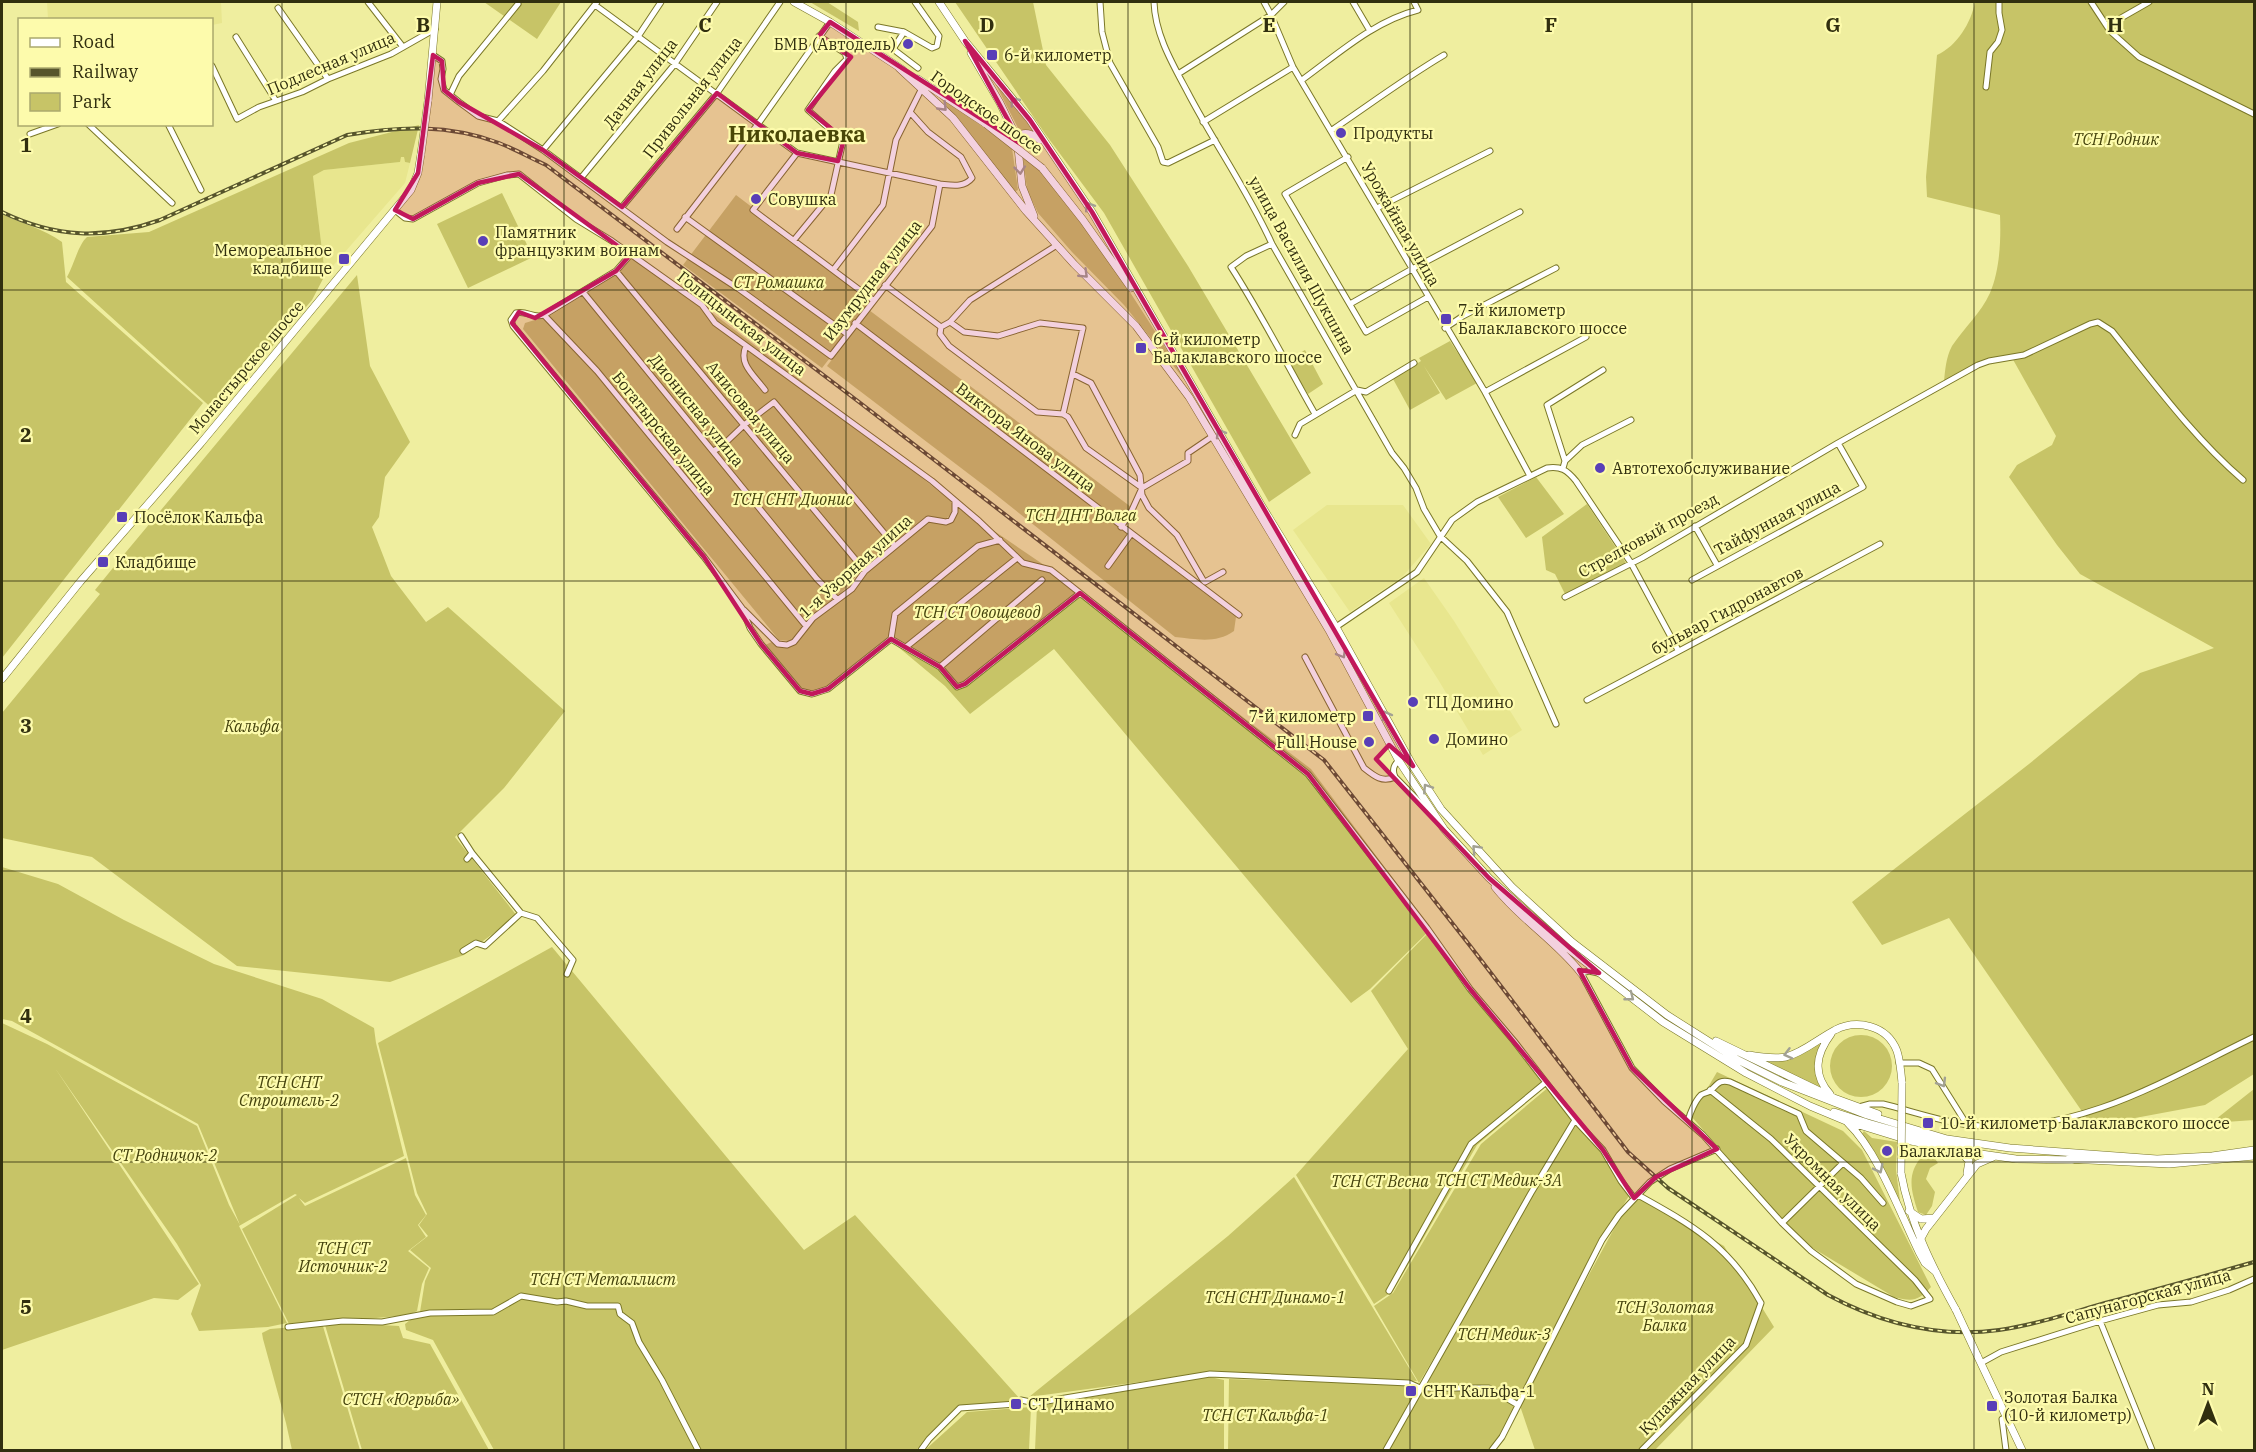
<svg xmlns="http://www.w3.org/2000/svg" width="2256" height="1452" viewBox="0 0 2256 1452" font-family="'IBM Plex Serif',serif">
<style>
.built{fill:#e8e68e}
.green{fill:#c7c467}
.lines{fill:none;stroke-linecap:round;stroke-linejoin:round}
.minor-casing{stroke:#7a7728;stroke-width:7}
.major-casing{stroke:#7a7728;stroke-width:8}
.minor{stroke:#fff;stroke-width:5}
.major{stroke:#fff;stroke-width:7}
.rail-casing{stroke:#57552c;stroke-width:4}
.rail{stroke:#fdfbac;stroke-width:1.5;stroke-dasharray:4.5;stroke-linecap:butt}
.major-bridge-casing{stroke:#7a7728;stroke-width:8;stroke-linecap:butt}
.major-bridge{stroke:#fff;stroke-width:7}
.oneway{stroke:#a2a193}
.marked{fill:#c2185b;fill-opacity:0.2;stroke:#c2185b;stroke-width:4.5;stroke-linejoin:round}
.grid{fill:none;stroke:#312f0f;stroke-width:1.5;stroke-opacity:0.55}
.poi-dot{fill:#593fb7;stroke:#fdfbac;stroke-width:2}
.labels{text-anchor:middle;stroke-width:4.5;stroke-linejoin:round;paint-order:stroke}
.poi-label{font-size:16px;fill:#312f0f;stroke:#fdfbac;text-anchor:start}
.street-label{font-size:16px;fill:#312f0f;stroke:#fdfbac}
.park-label{font-size:16px;font-style:italic;fill:#45430d;stroke:#fdfbac}
.district-label{font-size:22px;font-weight:bold;fill:#4a4707;stroke:#fdfbac}
.grid-label{font-size:20px;text-anchor:middle;font-weight:bold;fill:#312f0f;stroke:#fdfbac;stroke-width:4.5;stroke-linejoin:round;paint-order:stroke}
</style>
<rect width="100%" height="100%" fill="#efee9f"/>
<path class="built" d="M47,2H221L222,23L212,25V20L48,19Z
M400,157H404L405,162L410,163L405,183L325,275L313,176L324,170L400,162Z
M1327,505H1403L1431,544L1403,576L1350,612L1293,530Z
M1424,578L1454,621L1522,730L1483,755L1439,681L1389,603Z"/>
<path class="green" d="M484,2H561L537,39Z
M810,2H827L855,20L858,22L859,31Z
M955,2H1033L1046,65L1110,145L1188,266L1311,473L1269,502L1104,213L1046,135Z
M1975,2H2254V1074L2205,1105L2092,1126L1949,918L1882,945L1852,902L2029,764L2140,673L2214,648L2080,574L2057,545L2009,477L2017,465L2052,445L2056,436L2011,356L1980,362L1944,382C1945,371 1946,357 1952,346C1964,328 1981,313 1990,293C2000,270 2001,239 2000,215L1927,197L1926,177L1937,55C1957,46 1971,23 1975,2Z
M995,83L1034,130V131L1019,130Z
M937,94L1012,148L1018,190L1014,192Z
M419,125L410,163L405,162L404,157H401L400,162L324,170L313,176L325,275L312,300L216,412L67,277C74,265 78,245 87,237L149,232L349,143Z
M1023,157C1054,178 1074,211 1095,241C1128,287 1158,336 1188,384L1124,305L1072,252L1038,213L1027,190Z
M502,193L533,257L468,288L437,224Z
M736,195L875,300L822,368L683,265Z
M2,214C22,224 43,228 62,242L66,282L203,403L2,658Z
M635,254L820,395L958,507L946,519L925,517L867,564L822,615L926,519L954,520L959,507L1044,565L1311,769L1431,929L1370,989L1351,1003L1054,649L970,714L945,686L891,641L822,694L815,697L798,692L761,647L776,640L784,643L789,641L779,640L523,329L525,323L551,315L606,281Z
M357,275L370,366L410,442L385,477L379,517L372,527L391,576L426,622L448,607L565,711L504,788L455,837L517,916L464,955L390,982L237,966L92,857L2,838V713L100,594L95,590L121,558Z
M869,310L1131,507L1118,527L1236,617L1234,631C1216,644 1196,639 1175,637L990,490L827,366Z
M1450,341L1477,383L1446,400L1424,366L1440,393L1410,410L1393,379L1421,361L1419,358Z
M1305,350L1323,384L1308,394L1287,360Z
M1536,477L1564,514L1526,538L1498,497Z
M1587,504L1626,563L1565,594L1555,574L1546,570L1542,537Z
M2,867L58,884L124,920L214,964L322,999L374,1028L376,1043L404,1156L305,1203L299,1198L305,1206L406,1158L415,1195L426,1215L418,1225L426,1237L408,1251L429,1268L422,1284L417,1311L409,1315L322,1323L360,1450H292L286,1423L263,1339L262,1333L270,1329L306,1326H290L242,1229L297,1195L295,1194L239,1226L287,1323L268,1327L199,1331L191,1314L201,1285L177,1244L55,1068L199,1284L178,1300L154,1298L2,1350V1023L47,1044L197,1126L229,1205L240,1225L198,1124L12,1021L2,1019Z
M1427,934L1471,993L1517,1046L1546,1086L1477,1145L1393,1291L1374,1304L1296,1175L1408,1049L1371,991Z
M552,947L804,1250L855,1215L1021,1400L963,1409L916,1450H494L433,1340L406,1330L405,1324L420,1312L425,1281L431,1268L410,1250L428,1236L419,1225L427,1214L417,1193L378,1043Z
M1830 1066a31 31 0 1 1 62 0a31 31 0 1 1-62 0Z
M1820,1043C1815,1060 1812,1073 1822,1089L1762,1063L1794,1057Z
M1717,1072L1843,1131L1862,1150L1931,1287C1918,1301 1913,1302 1894,1297L1801,1241L1691,1116Z
M1550,1086L1576,1118L1419,1383L1374,1306L1393,1293L1481,1144Z
M2254,1089V1120L2211,1123Z
M1579,1120L1605,1147L1632,1191L1602,1240L1533,1377L1633,1194L1724,1246L1774,1327L1655,1450H1535L1519,1403L1490,1385H1424L1533,1193Z
M1864,1131L1872,1138L1897,1142L1896,1170L1900,1201L1899,1202L1873,1149L1862,1134Z
M1923,1155L1933,1156L1938,1163L1930,1168L1926,1179L1935,1192L1932,1206L1926,1215L1918,1212C1911,1190 1906,1174 1923,1155Z
M1294,1177L1417,1381L1213,1372L1029,1397L1228,1236Z
M346,1323L399,1326L403,1338L430,1344L489,1450H362L325,1325Z
M1210,1377L1224,1380V1450H1035L1037,1406Z
M1229,1379L1406,1385L1416,1390C1444,1390 1503,1383 1518,1413L1495,1450H1228Z
M1031,1407L1029,1450H925L967,1412Z"/>
<g class="lines">
<defs>
<path id="minor" d="M368,2L403,47
M1100,2L1102,32L1110,63L1158,147L1163,162L1168,163L1215,140
M1154,2C1155,34 1172,63 1187,91C1214,143 1248,191 1272,244L1392,453L1404,468L1416,488L1424,509L1440,536L1467,561L1507,612L1556,724
M1264,2L1271,15L1293,67L1485,392L1530,476
M1353,2L1370,31
M2091,2L2110,31L2139,57L2254,114
M595,5L797,153L940,184C951,185 964,188 972,178L961,157L928,132L910,112
M278,8L328,79
M2107,26L2149,2
M878,27L904,32L932,48L937,46L939,36L915,2
M904,32L893,49L918,68
M236,37L276,101
M433,55L442,61L443,69L441,79L444,90L459,102L478,116L498,121L543,150L667,242L739,289L831,356L932,226L940,184
M212,66L237,119L259,107L302,92L328,79L391,54L435,29
M1178,74L1271,15L1284,2
M1302,80C1338,54 1374,21 1418,10L1414,2
M1986,87L1990,52L1998,42L2002,30L1999,13V2
M450,95L459,76L518,4
M498,121L543,71L597,2
M1203,122L1293,67
M88,124L172,203
M168,124L201,190
M1332,130C1369,105 1405,78 1444,55
M30,134L58,124
M543,150L639,35L661,2
M797,153L753,210L873,300
M1348,157L1285,194L1366,332L1428,297
M581,178L674,65L717,2
M622,207L717,93L780,2
M1377,208L1490,151
M395,210L405,218L413,219L478,183L507,175L519,174L576,219L612,241L702,305L715,323L932,481L979,521L1023,563L1051,570L1308,774L1427,928L1470,989L1514,1041L1575,1120L1603,1150L1621,1181L1634,1198
M685,217L847,334
M677,229L758,124L830,22
M794,240L831,195L843,141L808,110L835,71L847,59L845,53L819,36
M1272,244L1246,256L1231,267C1262,315 1287,365 1315,414
M630,255L616,271L544,315C533,319 527,310 516,313L511,320L513,326L704,557L742,608L750,628L761,644L800,691L812,694L828,689L891,639
M834,269L883,205L896,140L922,88
M1412,269L1520,212
M616,271L865,571
M885,285L941,327
M583,292L817,579L837,599
M1350,304L1412,269
M544,315L597,371L806,626
M950,322L970,300L1057,245
M855,323L1239,615
M941,327L940,334L949,346L1037,412L1063,414L1068,417L1086,448L1142,488
M941,327L950,322L964,332L998,336L1040,323L1083,328L1063,414
M1445,328L1463,316L1556,268
M746,346C738,364 754,375 765,390
M1073,374L1091,383L1140,475L1142,495L1149,508L1177,535L1203,580L1205,582L1223,572
M1485,392L1586,337
M1295,435L1300,424L1357,390L1366,392L1414,363
M713,451L721,447L744,425L774,402L895,546
M1565,461L1582,445L1631,420
M1563,468L1565,461L1547,405L1603,370
M1695,526L1717,565
M1121,527L1132,510L1142,488L1188,461V453L1213,436
M1108,566L1131,534
M1692,580L1863,487L1838,443
M1565,597L1642,558L1838,443L1978,365L1989,361L2024,355L2090,324L2098,322L2112,331C2153,382 2193,437 2243,480
M744,610L778,644L787,645L794,642L813,618L852,589L865,571L928,519L946,522L951,520L955,512V501
M1333,629L1417,572L1452,520L1477,502L1547,468C1561,466 1567,470 1576,481L1631,563L1678,650
M891,639L940,667L957,687L965,684L1080,593
M891,639L895,614L978,546L1000,540
M906,647L1017,558
M1305,657L1364,768C1374,776 1382,783 1395,777
M940,667L1042,580
M1587,700L1880,544
M1399,761C1394,764 1392,770 1395,777L1435,818
M461,836L472,853L467,859
M472,853L521,913
M463,951L476,943L485,946L521,913L537,918L573,960L567,974
M1598,973L1589,971L1581,973L1632,1068L1664,1101L1703,1135L1782,1223L1811,1251L1856,1284L1897,1302L1911,1306L1930,1299L1915,1280L1771,1139L1710,1090
M1899,1063H1919L1932,1069L1964,1120L1968,1123
M1859,1107L1870,1104H1883C1915,1112 1948,1124 1981,1126C2081,1133 2167,1079 2254,1037
M1688,1121C1690,1113 1695,1101 1701,1095C1704,1093 1707,1093 1710,1091C1717,1085 1719,1079 1730,1082L1799,1114L1806,1131L1861,1178L1883,1203
M1638,1195C1692,1225 1730,1246 1761,1303L1746,1345L1642,1450
M1782,1223L1843,1163
M1389,1291L1471,1144L1545,1083
M2100,1321L2152,1450
M288,1327L343,1321L382,1322L430,1313L493,1312L521,1296L557,1302L566,1301L587,1306H618L620,1314L632,1323L639,1342L662,1380L698,1450
M1981,1363L2001,1352L2100,1321L2158,1305L2191,1302L2229,1290L2254,1279
M921,1450L929,1439L960,1408L1016,1404L1021,1400L1035,1403L1210,1374L1409,1383L1420,1388H1489L1518,1405
M1386,1450L1531,1193L1575,1120
M1492,1450L1502,1437L1602,1240L1619,1215L1650,1182L1670,1169L1717,1149
M2006,1450L2002,1419L2007,1417"/>
<path id="major" d="M794,2L830,22L903,70
M939,2L965,41L1030,120L1092,212L1260,503L1336,627L1413,766L1441,809L1512,887L1572,942L1667,1015L1738,1060L1782,1082L1867,1115L1947,1139L2010,1148L2157,1159L2212,1156L2254,1150
M971,53L1000,103L1017,138L1022,186L1034,216
M899,68L953,118L1026,211L1074,264L1136,326L1189,397L1330,632L1399,761L1444,829L1489,878L1566,947L1663,1022L1746,1073L1810,1106L1846,1121L1911,1141L1960,1151L2016,1159L2072,1160
M918,79L986,124
M428,101L437,2
M1017,138C1023,130 1033,134 1040,140
M1042,168L1083,220L1131,288
M2,679L80,582L201,443L411,190L418,173L421,154
M1495,887C1520,919 1556,941 1581,973
M1716,1041L1834,1098L1878,1114
M1749,1055C1760,1057 1774,1059 1786,1057C1804,1052 1818,1039 1835,1030C1857,1019 1887,1025 1897,1051C1900,1060 1901,1072 1902,1083
M1830,1094C1812,1074 1816,1054 1831,1034
M1834,1112C1880,1128 1927,1140 1974,1149
M1848,1123C1878,1152 1900,1213 1919,1252L1925,1263L1936,1272
M1961,1152L1969,1161L1967,1173
M2069,1159L2169,1164L2254,1156
M1901,1173C1910,1223 1932,1267 1956,1310
M1909,1211L1921,1219L1934,1218
M1920,1240L1926,1229L1977,1164L1993,1157
M1977,1355L2022,1450"/>
</defs>
<use href="#minor" class="minor-casing"/>
<use href="#major" class="major-casing"/>
<use href="#minor" class="minor"/>
<use href="#major" class="major"/>
<defs>
<path id="rail" d="M2,212C56,238 104,240 160,220L347,135C399,126 449,124 499,143C515,149 530,158 546,165L859,402L1324,760L1471,947L1628,1152L1668,1188L1828,1295C1880,1323 1939,1338 1999,1330C2035,1325 2070,1313 2105,1303C2155,1290 2205,1276 2254,1262"/>
</defs>
<use href="#rail" class="rail-casing"/>
<use href="#rail" class="rail"/>
<defs>
<path id="major-bridge" d="M986,124L1042,168
M421,154L428,101
M1901,1173L1902,1083
M1956,1310L1977,1355"/>
</defs>
<use href="#major-bridge" class="major-bridge-casing"/>
<use href="#major-bridge" class="major-bridge"/>
</g>
<defs><path id="oneway-chevron" d="M-2-3.5L2.5 0L-2 3.5" fill="none" stroke-width="1.6" stroke-linecap="round" stroke-linejoin="round" transform="scale(1.5)"/></defs>
<g class="oneway">
<use href="#oneway-chevron" transform="translate(1014 101) rotate(-129)"/>
<use href="#oneway-chevron" transform="translate(943 107) rotate(46)"/>
<use href="#oneway-chevron" transform="translate(1020 170) rotate(84)"/>
<use href="#oneway-chevron" transform="translate(1089 206) rotate(-122)"/>
<use href="#oneway-chevron" transform="translate(1084 274) rotate(44)"/>
<use href="#oneway-chevron" transform="translate(1220 433) rotate(-120)"/>
<use href="#oneway-chevron" transform="translate(1342 654) rotate(60)"/>
<use href="#oneway-chevron" transform="translate(1386 715) rotate(-119)"/>
<use href="#oneway-chevron" transform="translate(1427 788) rotate(-123)"/>
<use href="#oneway-chevron" transform="translate(1476 849) rotate(-133)"/>
<use href="#oneway-chevron" transform="translate(1630 997) rotate(38)"/>
<use href="#oneway-chevron" transform="translate(1788 1054) rotate(165)"/>
<use href="#oneway-chevron" transform="translate(1942 1083) rotate(59)"/>
<use href="#oneway-chevron" transform="translate(1879 1169) rotate(64)"/>
</g>
<path class="marked" d="M830,22L1021,144L965,41L1030,120L1092,212L1413,766L1389,745L1376,759L1489,878L1599,973L1579,970L1632,1068L1717,1149L1656,1177L1634,1198L1603,1150L1470,989L1308,774L1080,593L965,684L957,687L940,667L891,639L828,689L812,694L800,691L761,644L704,557L512,323L519,312L535,318L616,271L630,255L519,174L478,183L413,219L395,210L418,173L433,55L442,61L444,90L459,102L543,150L622,207L717,93L797,153L838,161L844,139L808,110L851,57L819,36Z"/>
<path class="grid" d="M282,2V1450M564,2V1450M846,2V1450M1128,2V1450M1410,2V1450M1692,2V1450M1974,2V1450M2,290H2254M2,581H2254M2,871H2254M2,1162H2254"/>
<g class="poi-dot">
<circle cx="908" cy="44" r="6"/>
<rect x="986" y="49" width="12" height="12" rx="3"/>
<circle cx="1341" cy="133" r="6"/>
<circle cx="756" cy="199" r="6"/>
<circle cx="483" cy="241" r="6"/>
<rect x="338" y="253" width="12" height="12" rx="3"/>
<rect x="1440" y="313" width="12" height="12" rx="3"/>
<rect x="1135" y="342" width="12" height="12" rx="3"/>
<circle cx="1600" cy="468" r="6"/>
<rect x="116" y="511" width="12" height="12" rx="3"/>
<rect x="97" y="556" width="12" height="12" rx="3"/>
<circle cx="1413" cy="702" r="6"/>
<rect x="1362" y="710" width="12" height="12" rx="3"/>
<circle cx="1434" cy="739" r="6"/>
<circle cx="1369" cy="742" r="6"/>
<rect x="1922" y="1117" width="12" height="12" rx="3"/>
<circle cx="1887" cy="1151" r="6"/>
<rect x="1405" y="1385" width="12" height="12" rx="3"/>
<rect x="1010" y="1398" width="12" height="12" rx="3"/>
<rect x="1986" y="1400" width="12" height="12" rx="3"/>
</g>
<g class="labels">
<g class="poi-label">
<text x="896" y="50" text-anchor="end">БМВ (Автодель)</text>
<text x="1004" y="61">6-й километр</text>
<text x="1353" y="139">Продукты</text>
<text x="768" y="205">Совушка</text>
<text x="495" y="238">Памятник<tspan x="495" dy="18">французким воинам</tspan></text>
<text x="332" y="256" text-anchor="end">Мемореальное<tspan x="332" dy="18">кладбище</tspan></text>
<text x="1458" y="316">7-й километр<tspan x="1458" dy="18">Балаклавского шоссе</tspan></text>
<text x="1153" y="345">6-й километр<tspan x="1153" dy="18">Балаклавского шоccе</tspan></text>
<text x="1612" y="474">Автотехобслуживание</text>
<text x="134" y="523">Посёлок Кальфа</text>
<text x="115" y="568">Кладбище</text>
<text x="1425" y="708">ТЦ Домино</text>
<text x="1356" y="722" text-anchor="end">7-й километр</text>
<text x="1446" y="745">Домино</text>
<text x="1357" y="748" text-anchor="end">Full House</text>
<text x="1940" y="1129">10-й километр Балаклавского шоссе</text>
<text x="1899" y="1157">Балаклава</text>
<text x="1423" y="1397">СНТ Кальфа-1</text>
<text x="2004" y="1403">Золотая Балка<tspan x="2004" dy="18">(10-й километр)</tspan></text>
<text x="1028" y="1410">СТ Динамо</text>
</g>
<g class="street-label">
<text transform="translate(331 63) rotate(-23)" y="6">Подлесная улица</text>
<text transform="translate(640 83) rotate(-52)" y="6">Дачная улица</text>
<text transform="translate(692 97) rotate(-52)" y="6">Привольная улица</text>
<text transform="translate(987 112) rotate(35)" y="6">Городское шоссе</text>
<text transform="translate(1401 224) rotate(60)" y="6">Урожайная улица</text>
<text transform="translate(1302 265) rotate(61)" y="6">улица Василия Шукшина</text>
<text transform="translate(872 280) rotate(-52)" y="6">Изумрудная улица</text>
<text transform="translate(742 323) rotate(38)" y="6">Голицынская улица</text>
<text transform="translate(246 367) rotate(-50)" y="6">Монастырское шоссе</text>
<text transform="translate(697 410) rotate(51)" y="6">Дионисная улица</text>
<text transform="translate(751 412) rotate(50)" y="6">Анисовая улица</text>
<text transform="translate(664 433) rotate(51)" y="6">Богатырская улица</text>
<text transform="translate(1026 437) rotate(37)" y="6">Виктора Янова улица</text>
<text transform="translate(1777 518) rotate(-28)" y="6">Тайфунная улица</text>
<text transform="translate(1648 535) rotate(-29)" y="6">Стрелковый проезд</text>
<text transform="translate(855 566) rotate(-42)" y="6">1-я Узорная улица</text>
<text transform="translate(1727 610) rotate(-28)" y="6">бульвар Гидронавтов</text>
<text transform="translate(1833 1182) rotate(45)" y="6">Укромная улица</text>
<text transform="translate(2148 1296) rotate(-15)" y="6">Сапунагорская улица</text>
<text transform="translate(1687 1385) rotate(-46)" y="6">Купажная улица</text>
</g>
<g class="park-label">
<text x="2116" y="145">ТСН Родник</text>
<text x="779" y="288">СТ Ромашка</text>
<text x="792" y="505">ТСН СНТ Дионис</text>
<text x="1081" y="521">ТСН ДНТ Волга</text>
<text x="977" y="618">ТСН СТ Овощевод</text>
<text x="252" y="732">Кальфа</text>
<text x="289" y="1088">ТСН СНТ<tspan x="289" dy="18">Строитель-2</tspan></text>
<text x="165" y="1161">СТ Родничок-2</text>
<text x="1499" y="1186">ТСН СТ Медик-3А</text>
<text x="1380" y="1187">ТСН СТ Весна</text>
<text x="343" y="1254">ТСН СТ<tspan x="343" dy="18">Источник-2</tspan></text>
<text x="603" y="1285">ТСН СТ Металлист</text>
<text x="1275" y="1303">ТСН СНТ Динамо-1</text>
<text x="1665" y="1313">ТСН Золотая<tspan x="1665" dy="18">Балка</tspan></text>
<text x="1504" y="1340">ТСН Медик-3</text>
<text x="401" y="1405">СТСН «Югрыба»</text>
<text x="1265" y="1421">ТСН СТ Кальфа-1</text>
</g>
<g class="district-label">
<text x="797" y="142">Николаевка</text>
</g>
</g>
<g class="grid-label">
<text x="423" y="32">B</text>
<text x="705" y="32">C</text>
<text x="987" y="32">D</text>
<text x="1269" y="32">E</text>
<text x="1551" y="32">F</text>
<text x="1833" y="32">G</text>
<text x="2115" y="32">H</text>
<text x="26" y="152">1</text>
<text x="26" y="442">2</text>
<text x="26" y="733">3</text>
<text x="26" y="1023">4</text>
<text x="26" y="1314">5</text>
</g>
<rect width="2256" height="1452" fill="none" stroke="#312f0f" stroke-width="6"/>
<rect x="18" y="18" width="195" height="108" fill="#fdfbac" stroke="#aba96d" stroke-width="1.5"/>
<rect x="30" y="38" width="30" height="9" fill="#ffffff" stroke="#aba96d" stroke-width="1.5"/>
<text x="72" y="48" font-size="18" fill="#312f0f">Road</text>
<rect x="30" y="68" width="30" height="9" fill="#57552c" stroke="#aba96d" stroke-width="1.5"/>
<text x="72" y="78" font-size="18" fill="#312f0f">Railway</text>
<rect x="30" y="93" width="30" height="18" fill="#c7c467" stroke="#aba96d" stroke-width="1.5"/>
<text x="72" y="108" font-size="18" fill="#312f0f">Park</text>
<g transform="translate(2208 1404)" stroke="#fdfbac" stroke-width="4.5" paint-order="stroke">
<path d="M0-4.5L10 22L0 15L-10 22Z" fill="#312f0f"/>
<text y="-9" font-size="16" font-weight="bold" text-anchor="middle" fill="#312f0f">N</text>
</g>
</svg>
